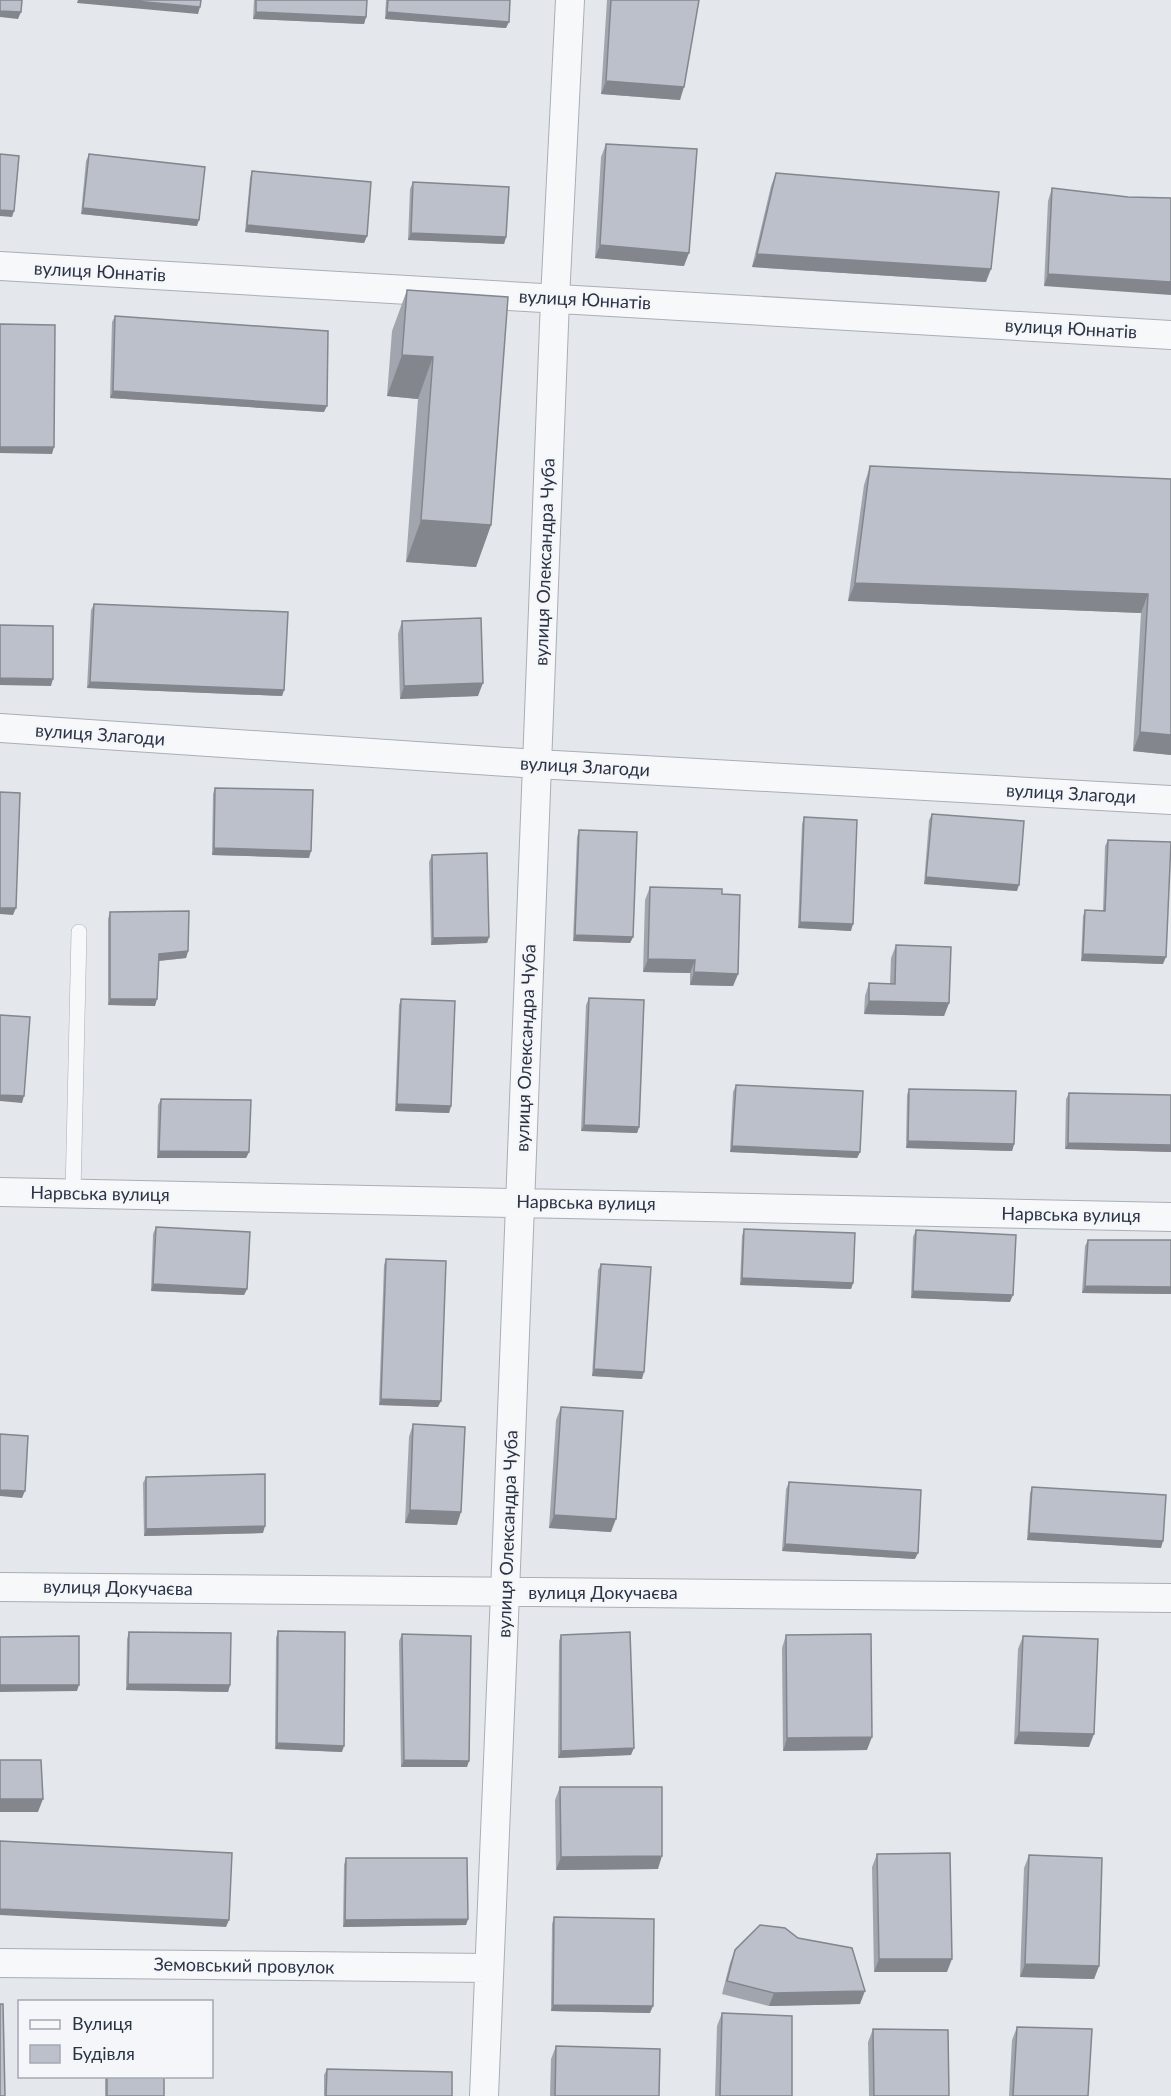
<svg xmlns="http://www.w3.org/2000/svg" width="1171" height="2096" viewBox="0 0 1171 2096" font-family="Lato,sans-serif">
<style>
.lines{fill:none;stroke-linecap:round;stroke-linejoin:round}
.lane-casing{stroke:#a9aeb7;stroke-width:16}
.street-casing{stroke:#a9aeb7;stroke-width:30}
.lane{stroke:#f7f8fa;stroke-width:15}
.street{stroke:#f7f8fa;stroke-width:28}
.wall{fill:#a1a5ae}
.shaded-wall{fill:#83868d}
.building{fill:#bbc0ca;stroke:#83868d;stroke-width:1.5}
.labels{text-anchor:middle;stroke-width:4.5;stroke-linejoin:round;paint-order:stroke}
.street-label{font-size:18px;fill:#2b3445;stroke:#f4f6f9}
</style>
<rect width="100%" height="100%" fill="#e4e7ec"/>
<g class="lines">
<defs>
<path id="lane" d="M73,1193L79,932"/>
<path id="street" d="M0,266L1171,335
M0,728L537,764L1171,800
M0,1192L1171,1217
M0,1587L1171,1598
M0,1963L488,1968
M484,2096L505,1593L555,299L570,0"/>
</defs>
<use href="#lane" class="lane-casing"/>
<use href="#street" class="street-casing"/>
<use href="#lane" class="lane"/>
<use href="#street" class="street"/>
</g>
<path class="wall" d="M254,0H367L366,17L364,24L253,19Z
M386,0H510L506,28L385,19Z
M607,0H699L680,100L601,94Z
M606,144L684,266L595,258L601,157Z
M89,154L197,226L81,214L86,161Z
M252,171L367,236L364,243L245,232L250,178Z
M776,173L986,282L752,267L771,186Z
M413,182L506,237L504,244L408,240L410,189Z
M1052,188L1128,197L1044,286L1048,201Z
M407,290L508,297L491,525L476,567L406,562L418,399L387,396L392,331Z
M115,316L324,412L110,398L112,322Z
M870,466L1171,479V755L1133,751L1141,613L848,601L864,485Z
M94,604L284,690L282,696L87,688L91,610Z
M402,621L478,696L400,699L398,634Z
M215,788L309,858L212,855L213,794Z
M932,814L1017,891L924,884L929,820Z
M804,817L851,931L798,928L802,824Z
M579,830L633,937L630,943L573,941L577,837Z
M1108,840L1163,964L1081,961L1083,916L1085,910L1103,911L1105,846Z
M432,855L489,937L487,943L431,945L429,862Z
M650,887L722,894L738,974L733,986L690,985V973L643,972L645,900Z
M110,912L188,951L186,958L159,961L155,1006L108,1005V919Z
M896,945L949,1003L944,1016L864,1014L865,996L869,983L890,984L891,958Z
M589,998L639,1127L637,1133L581,1131L586,1005Z
M401,999L451,1106L449,1113L395,1111L399,1005Z
M736,1085L860,1152L857,1158L730,1152L733,1092Z
M909,1089L1014,1144L1012,1151L906,1148L907,1095Z
M1069,1093L1171,1095V1152L1065,1149L1066,1099Z
M161,1099L249,1152L246,1158H157L158,1105Z
M156,1227L247,1289L244,1295L151,1291L153,1234Z
M744,1229L853,1283L851,1289L740,1285L742,1236Z
M916,1230L1010,1302L911,1298L913,1237Z
M1088,1240H1171V1294L1082,1293L1085,1246Z
M386,1259L438,1407L379,1405L384,1265Z
M601,1264L642,1379L592,1376L598,1270Z
M561,1407L611,1532L549,1528L556,1420Z
M413,1424L457,1525L405,1523L409,1437Z
M146,1477L263,1533L144,1536L143,1483Z
M789,1482L915,1559L782,1551L786,1489Z
M1032,1487L1161,1548L1027,1540L1030,1493Z
M278,1631L342,1752L275,1749L276,1638Z
M129,1632L230,1685L228,1692L126,1690L127,1639Z
M402,1634L467,1767H401L399,1641Z
M561,1635L631,1755L558,1758L559,1641Z
M786,1635L867,1750L783,1751L782,1648Z
M1023,1636L1089,1747L1014,1744L1018,1649Z
M560,1787L658,1869L556,1870L555,1800Z
M877,1854L947,1972H874L872,1867Z
M1029,1855L1099,1966L1094,1979L1020,1977L1024,1868Z
M346,1858L468,1919L466,1925L343,1927L344,1865Z
M554,1917L650,2013L551,2011L552,1924Z
M735,1950L860,2004L769,2006L722,1994L730,1963Z
M722,2013L792,2096H715L717,2026Z
M1017,2027L1088,2096H1009L1012,2040Z
M873,2029L949,2096H869L868,2042Z
M556,2046L659,2096H550L551,2059Z
M327,2069L452,2096H324V2075Z
M105,2076H164V2096H105Z"/>
<path class="shaded-wall" d="M78,0H124L200,7L198,14L77,3Z
M0,11L21,12L18,19L0,17Z
M256,12L366,17L364,24L253,19Z
M387,12L509,22L506,28L385,19Z
M606,81L684,87L680,100L601,94Z
M83,208L199,220L197,226L81,214Z
M0,210L14,211L12,217L0,216Z
M247,225L367,236L364,243L245,232Z
M411,233L506,237L504,244L408,240Z
M600,245L689,253L684,266L595,258Z
M757,254L991,269L986,282L752,267Z
M1048,274L1171,282V295L1044,286Z
M402,355L433,357L418,399L387,396Z
M113,391L327,406L324,412L110,398Z
M0,447H54L52,454L0,453Z
M421,520L491,525L476,567L406,562Z
M855,583L1148,594L1141,613L848,601Z
M0,678L53,679L51,686L0,685Z
M90,682L284,690L282,696L87,688Z
M483,683L478,696L400,699L404,686Z
M1140,732L1171,735V755L1133,751Z
M214,848L311,851L309,858L212,855Z
M926,877L1019,885L1017,891L924,884Z
M0,908H16L13,915L0,914Z
M800,922L853,924L851,931L798,928Z
M575,935L633,937L630,943L573,941Z
M489,937L487,943L431,945L433,938Z
M188,951L186,958L157,961L159,954Z
M1083,954L1166,957L1163,964L1081,961Z
M648,959L695,960L690,973L643,972Z
M694,972L738,974L733,986L690,985Z
M110,999H157L155,1006L108,1005Z
M869,1001L949,1003L944,1016L864,1014Z
M0,1095L24,1096L22,1103L0,1101Z
M397,1104L451,1106L449,1113L395,1111Z
M584,1125L639,1127L637,1133L581,1131Z
M908,1141L1014,1144L1012,1151L906,1148Z
M1068,1143L1171,1145V1152L1065,1149Z
M732,1146L860,1152L857,1158L730,1152Z
M159,1151L249,1152L246,1158H157Z
M742,1278L853,1283L851,1289L740,1285Z
M153,1284L247,1289L244,1295L151,1291Z
M1085,1286L1171,1287V1294L1082,1293Z
M913,1291L1013,1295L1010,1302L911,1298Z
M594,1369L644,1372L642,1379L592,1376Z
M381,1399L441,1401L438,1407L379,1405Z
M0,1490L25,1491L22,1498L0,1496Z
M410,1510L461,1512L457,1525L405,1523Z
M554,1515L616,1519L611,1532L549,1528Z
M265,1526L263,1533L144,1536L146,1529Z
M1029,1533L1163,1541L1161,1548L1027,1540Z
M785,1544L918,1553L915,1559L782,1551Z
M128,1684L230,1685L228,1692L126,1690Z
M0,1685H79L77,1691L0,1692Z
M1019,1732L1094,1734L1089,1747L1014,1744Z
M872,1737L867,1750L783,1751L787,1738Z
M277,1743L344,1746L342,1752L275,1749Z
M634,1748L631,1755L558,1758L561,1751Z
M404,1760L469,1761L467,1767H401Z
M0,1799H43L38,1812H0Z
M662,1856L658,1869L556,1870L561,1857Z
M0,1909L229,1920L226,1927L0,1915Z
M468,1919L466,1925L343,1927L345,1920Z
M879,1959H952L947,1972H874Z
M1025,1964L1099,1966L1094,1979L1020,1977Z
M865,1991L860,2004L769,2006L774,1993Z
M553,2005L653,2006L650,2013L551,2011Z"/>
<path class="building" d="M0,0H22L21,12L0,11Z
M124,0H201L200,7Z
M256,0H367L366,17L256,12Z
M388,0H510L509,22L387,12Z
M611,0H699L684,87L606,81Z
M606,144L697,149L689,253L600,245Z
M0,154L19,156L14,211L0,210Z
M89,154L205,167L199,220L83,208Z
M252,171L371,182L367,236L247,225Z
M776,173L999,192L991,269L757,254Z
M413,182L509,187L506,237L411,233Z
M1052,188L1128,197L1171,198V282L1048,274Z
M407,290L508,297L491,525L421,520L433,357L402,355Z
M115,316L328,331L327,406L113,391Z
M0,324L55,325L54,447H0Z
M870,466L1171,479V735L1140,732L1148,594L855,583Z
M94,604L288,612L284,690L90,682Z
M481,618L483,683L404,686L402,621Z
M0,625L53,626V679L0,678Z
M215,788L313,790L311,851L214,848Z
M0,792L20,793L16,908H0Z
M932,814L1024,821L1019,885L926,877Z
M804,817L857,820L853,924L800,922Z
M579,830L637,832L633,937L575,935Z
M1108,840L1171,842L1166,957L1083,954L1085,910L1105,911Z
M487,853L489,937L433,938L432,855Z
M650,887L722,889V894L740,895L738,974L694,972L695,960L648,959Z
M189,911L188,951L159,954L157,999H110V912Z
M896,945L951,947L949,1003L869,1001V983L895,984Z
M589,998L644,1000L639,1127L584,1125Z
M401,999L455,1001L451,1106L397,1104Z
M0,1015L30,1017L24,1096L0,1095Z
M736,1085L863,1091L860,1152L732,1146Z
M909,1089L1016,1091L1014,1144L908,1141Z
M1069,1093L1171,1095V1145L1068,1143Z
M161,1099L251,1100L249,1152L159,1151Z
M156,1227L250,1232L247,1289L153,1284Z
M744,1229L855,1233L853,1283L742,1278Z
M916,1230L1016,1235L1013,1295L913,1291Z
M1088,1240H1171V1287L1085,1286Z
M386,1259L446,1261L441,1401L381,1399Z
M601,1264L651,1267L644,1372L594,1369Z
M561,1407L623,1411L616,1519L554,1515Z
M413,1424L465,1427L461,1512L410,1510Z
M0,1434L28,1436L25,1491L0,1490Z
M265,1474V1526L146,1529V1477Z
M789,1482L921,1490L918,1553L785,1544Z
M1032,1487L1166,1495L1163,1541L1029,1533Z
M278,1631L345,1632L344,1746L277,1743Z
M129,1632L231,1633L230,1685L128,1684Z
M630,1632L634,1748L561,1751V1635Z
M402,1634L471,1636L469,1761L404,1760Z
M871,1634L872,1737L787,1738L786,1635Z
M79,1636V1685H0V1637Z
M1023,1636L1098,1639L1094,1734L1019,1732Z
M0,1760H41L43,1799H0Z
M560,1787H662V1856L561,1857Z
M0,1841L232,1853L229,1920L0,1909Z
M950,1853L952,1959H879L877,1854Z
M1029,1855L1102,1858L1099,1966L1025,1964Z
M346,1858H467L468,1919L345,1920Z
M554,1917L654,1919L653,2006L553,2005Z
M760,1925L785,1928L798,1938L852,1948L865,1991L774,1993L727,1981L735,1950Z
M0,2004H3L5,2096H0Z
M722,2013L792,2016V2096H720Z
M1017,2027L1092,2029L1088,2096H1013Z
M873,2029L948,2030L949,2096H874Z
M556,2046L660,2049L659,2096H555Z
M327,2069L452,2072V2096H326Z
M107,2076H164V2096H107Z"/>
<g class="labels">
<g class="street-label">
<text transform="translate(100 272) rotate(3)" y="6">вулиця Юннатів</text>
<text transform="translate(585 300) rotate(3)" y="6">вулиця Юннатів</text>
<text transform="translate(1071 329) rotate(3)" y="6">вулиця Юннатів</text>
<text transform="translate(545 562) rotate(-88)" y="6">вулиця Олександра Чуба</text>
<text transform="translate(100 735) rotate(4)" y="6">вулиця Злагоди</text>
<text transform="translate(585 767) rotate(3)" y="6">вулиця Злагоди</text>
<text transform="translate(1071 794) rotate(3)" y="6">вулиця Злагоди</text>
<text transform="translate(526 1048) rotate(-88)" y="6">вулиця Олександра Чуба</text>
<text transform="translate(100 1194) rotate(1)" y="6">Нарвська вулиця</text>
<text transform="translate(586 1203) rotate(1)" y="6">Нарвська вулиця</text>
<text transform="translate(1071 1215) rotate(1)" y="6">Нарвська вулиця</text>
<text transform="translate(508 1534) rotate(-88)" y="6">вулиця Олександра Чуба</text>
<text transform="translate(118 1588) rotate(1)" y="6">вулиця Докучаєва</text>
<text x="603" y="1599">вулиця Докучаєва</text>
<text transform="translate(244 1966) rotate(1)" y="6">Земовський провулок</text>
</g>
</g>
<rect x="18" y="2000" width="195" height="78" fill="#f4f6f9" stroke="#a4a8b1" stroke-width="1.5"/>
<rect x="30" y="2020" width="30" height="9" fill="#f7f8fa" stroke="#a4a8b1" stroke-width="1.5"/>
<text x="72" y="2030" font-size="18" fill="#2b3445">Вулиця</text>
<rect x="30" y="2045" width="30" height="18" fill="#bbc0ca" stroke="#a4a8b1" stroke-width="1.5"/>
<text x="72" y="2060" font-size="18" fill="#2b3445">Будівля</text>
</svg>
